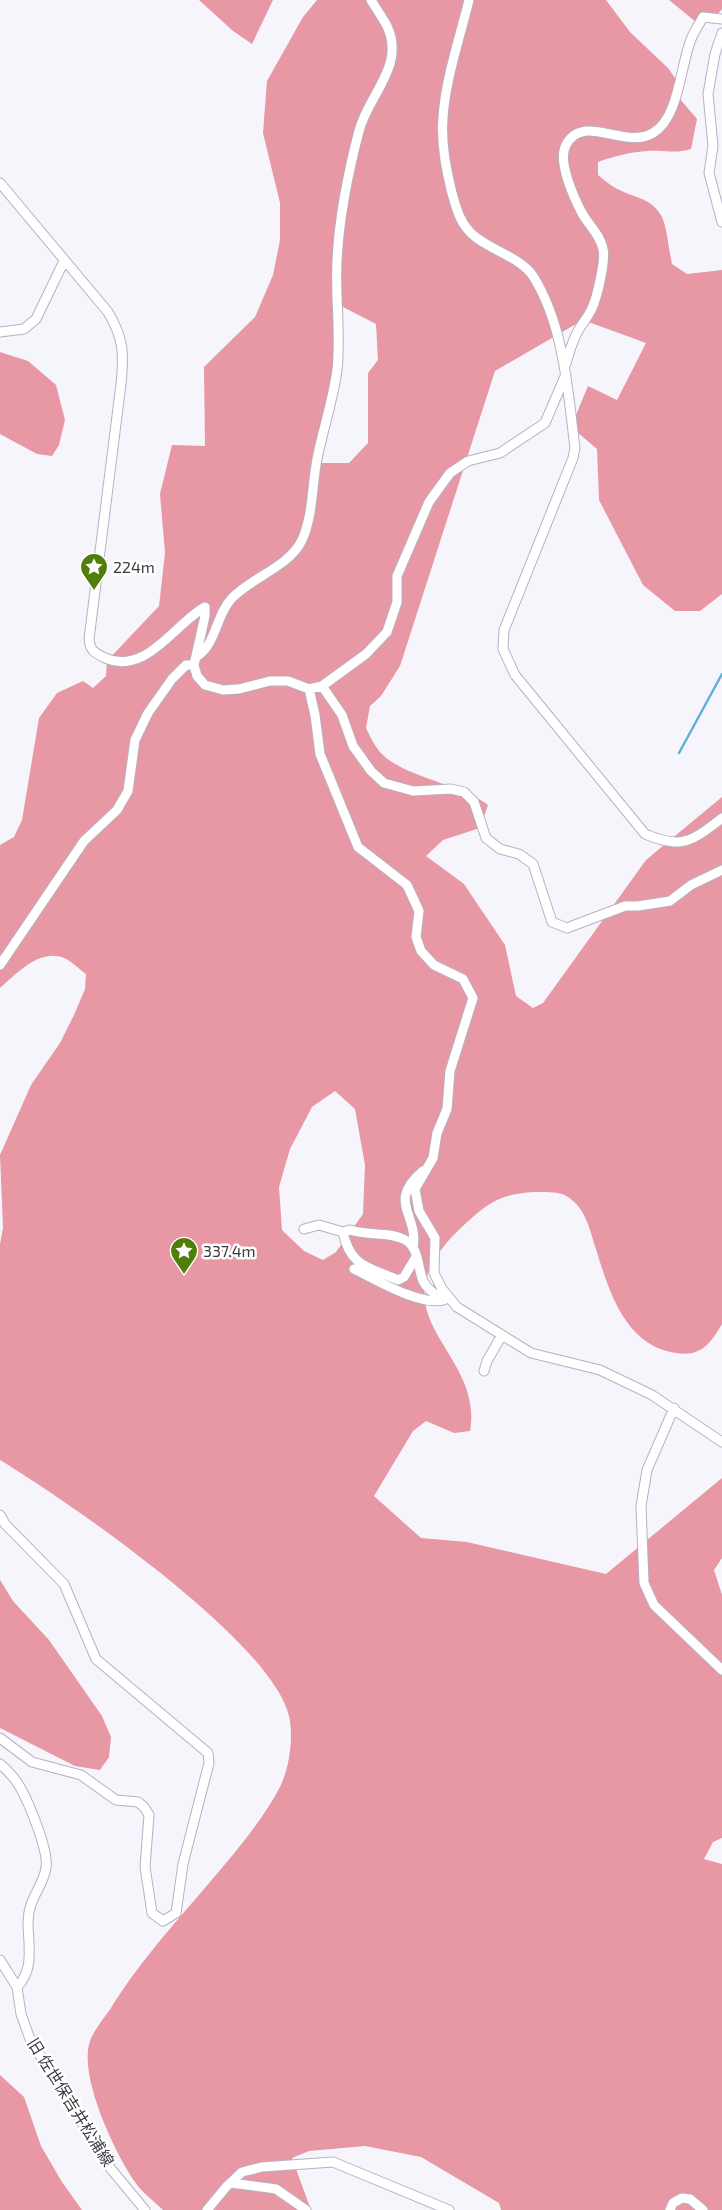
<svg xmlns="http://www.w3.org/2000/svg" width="722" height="2210" viewBox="0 0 722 2210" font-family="'Exo 2','Noto Sans JP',sans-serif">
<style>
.forest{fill:#e897a4;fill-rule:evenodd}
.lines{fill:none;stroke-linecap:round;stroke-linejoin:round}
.stream{stroke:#61b0da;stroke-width:2.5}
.street-casing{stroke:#b7b1c3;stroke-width:11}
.street{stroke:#fff;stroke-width:9}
.labels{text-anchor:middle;stroke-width:5;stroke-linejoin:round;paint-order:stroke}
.poi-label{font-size:16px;fill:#3d3a42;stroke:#fff;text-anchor:start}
.street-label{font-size:16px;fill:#3d3a42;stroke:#fff}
</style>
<rect width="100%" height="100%" fill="#f7f5fc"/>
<path class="forest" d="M199,0H273L252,44L233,31Z
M317,0H606L630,32L668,68L680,85V99L697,119L691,149C676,154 663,150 648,151C631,152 614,156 598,162V175C606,182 614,188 624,192C640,199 653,200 662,217C667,228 669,251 672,264L687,274L722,270V594L700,611H675L643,585L599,500L597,449L571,427L588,386L617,400L646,343L583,320L495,371L400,666L381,696L370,706L366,728C370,736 374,745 380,752C402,777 459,783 488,805L480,828L443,840L426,856L464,884L505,945L516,996L533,1008L543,1003L646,860L722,797V1324C710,1344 701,1357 676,1353C624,1346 608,1288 595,1246C589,1227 585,1208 568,1197C560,1191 544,1192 535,1192C501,1194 489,1202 465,1224C364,1316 485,1348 470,1431L454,1433L426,1421L413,1431L374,1496L421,1538L467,1542L606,1574L722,1478V1558L714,1570L722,1595V1838L713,1842L704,1859L722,1864V2210H501L499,2203L421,2157L365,2146L309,2151L292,2158L311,2210H163C154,2201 142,2193 135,2182C115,2153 78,2076 90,2041C94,2030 104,2018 111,2008C143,1956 187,1910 226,1863C246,1839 265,1815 280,1787C289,1768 293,1742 290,1721C280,1646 66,1500 0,1460V1244L3,1228L0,1155L31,1085L60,1043L74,1015L85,989L86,974C79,969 71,961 64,958C40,948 16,974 0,988V845L14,837L22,820L39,718L57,693L83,681L93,688L106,676L107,661L159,606L165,553L160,494L172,445L205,446L204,367L255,317L273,275L280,240V203L263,133L267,81L303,17ZM343,307L376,324L378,360L368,373V443L349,463H319ZM335,1091L355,1109L365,1165L363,1214L336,1252L323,1260L304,1251L282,1230L279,1187L290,1149L312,1107Z
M669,0H722V9L713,20L696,22Z
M0,352L28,361L56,385L65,420L59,445L52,456L37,454L0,434Z
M0,1580L13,1601L49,1640L102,1716L111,1737L109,1757L100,1770L75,1766L0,1728Z
M0,2075L24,2097L41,2146L62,2182L82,2210H0Z"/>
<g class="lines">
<path class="stream" d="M679,753L722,674"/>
<defs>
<path id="street" d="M469,0C460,37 445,81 443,118C441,142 446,170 452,193C456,207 459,220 469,231C485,249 520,256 533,276C564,325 568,392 575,448L573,458L504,630L503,649L515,675L645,834C682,850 692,841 722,818
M722,33L715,54L708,94L713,146L709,173L722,222
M0,183L108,312C124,339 124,354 121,384L89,639C90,651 95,653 105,658C146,676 174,624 205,607V616L194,665L197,676L205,685L223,690L239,689L270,681H288L309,689L322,686L366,654L387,632L397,602V576L429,502L450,473L468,461L500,453L545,423L566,374
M0,332L24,329L36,319L64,261
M565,366C569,354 572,341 578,331C582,323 589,316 592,308C597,298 606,259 603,249C600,234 589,226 582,213C574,198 557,161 566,145C583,112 624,150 653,133C680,117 680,64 692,37C695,30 700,23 703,17L722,19
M196,657C217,644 215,616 232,598C252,577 289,567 302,540C313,516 312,485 317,459C323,429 333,400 337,370C341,335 335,297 337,261C339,217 348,173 359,131C368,95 406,66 387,26C382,17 376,8 371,0
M322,686L342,715L353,746L371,771L384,783L413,791L451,789L464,792L474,802L486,838L500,849L519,854L533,864L552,922L567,928L625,906H638L670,901L691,885L722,870
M309,689L315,715L320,754L358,847L407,885L419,911L416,937L421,951L434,965L463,979L473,998L450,1071L447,1109L437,1133L433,1158L415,1189L419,1211L435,1238L434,1273L442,1289L457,1307L531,1353L600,1370L652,1395L722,1442
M0,965L84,841L117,810L128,791L135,740L148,713L172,679L186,665H194
M304,1229L319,1225L343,1232L350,1230C367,1236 391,1231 407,1241C419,1249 418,1269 423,1281C426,1287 433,1293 439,1297L448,1296
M343,1232C350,1267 369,1267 398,1280L404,1277L416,1257
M413,1248C419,1214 386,1202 423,1171
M354,1269C376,1280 420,1306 444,1300
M484,1371L487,1361L502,1335
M674,1408L647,1470L641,1506L644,1583L654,1605L722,1670
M0,1515L5,1524L64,1584L96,1659L208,1753L209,1763L183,1864L176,1913L163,1921L152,1913L145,1867L149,1815L144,1807L138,1802L116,1800L81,1775L32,1762L0,1738
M0,1764C8,1771 15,1778 20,1787C29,1803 49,1851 46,1868C43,1887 28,1899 28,1922C28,1945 35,1969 17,1987
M0,1960L17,1987L21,2014L30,2039L111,2169L145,2210
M231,2183L276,2189L306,2210
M207,2210L226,2187L242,2172L262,2167L333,2162L449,2210
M670,2210L673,2203L682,2198L690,2199L703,2210"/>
</defs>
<use href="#street" class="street-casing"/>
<use href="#street" class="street"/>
</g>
<defs>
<symbol id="sight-pin" viewBox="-11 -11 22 30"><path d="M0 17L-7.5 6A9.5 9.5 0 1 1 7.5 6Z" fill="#4f7e09" stroke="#fff"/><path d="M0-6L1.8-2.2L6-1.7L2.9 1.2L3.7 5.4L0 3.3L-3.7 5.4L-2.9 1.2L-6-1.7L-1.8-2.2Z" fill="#fff"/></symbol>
</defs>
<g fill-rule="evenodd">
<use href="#sight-pin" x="78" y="551" width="32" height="43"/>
<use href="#sight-pin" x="168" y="1235" width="32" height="43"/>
</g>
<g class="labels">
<g class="poi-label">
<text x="113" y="573">224m</text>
<text x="203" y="1257">337.4m</text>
</g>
<g class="street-label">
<text transform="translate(71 2102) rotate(58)" y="6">旧 佐世保吉井松浦線</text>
</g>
</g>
</svg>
